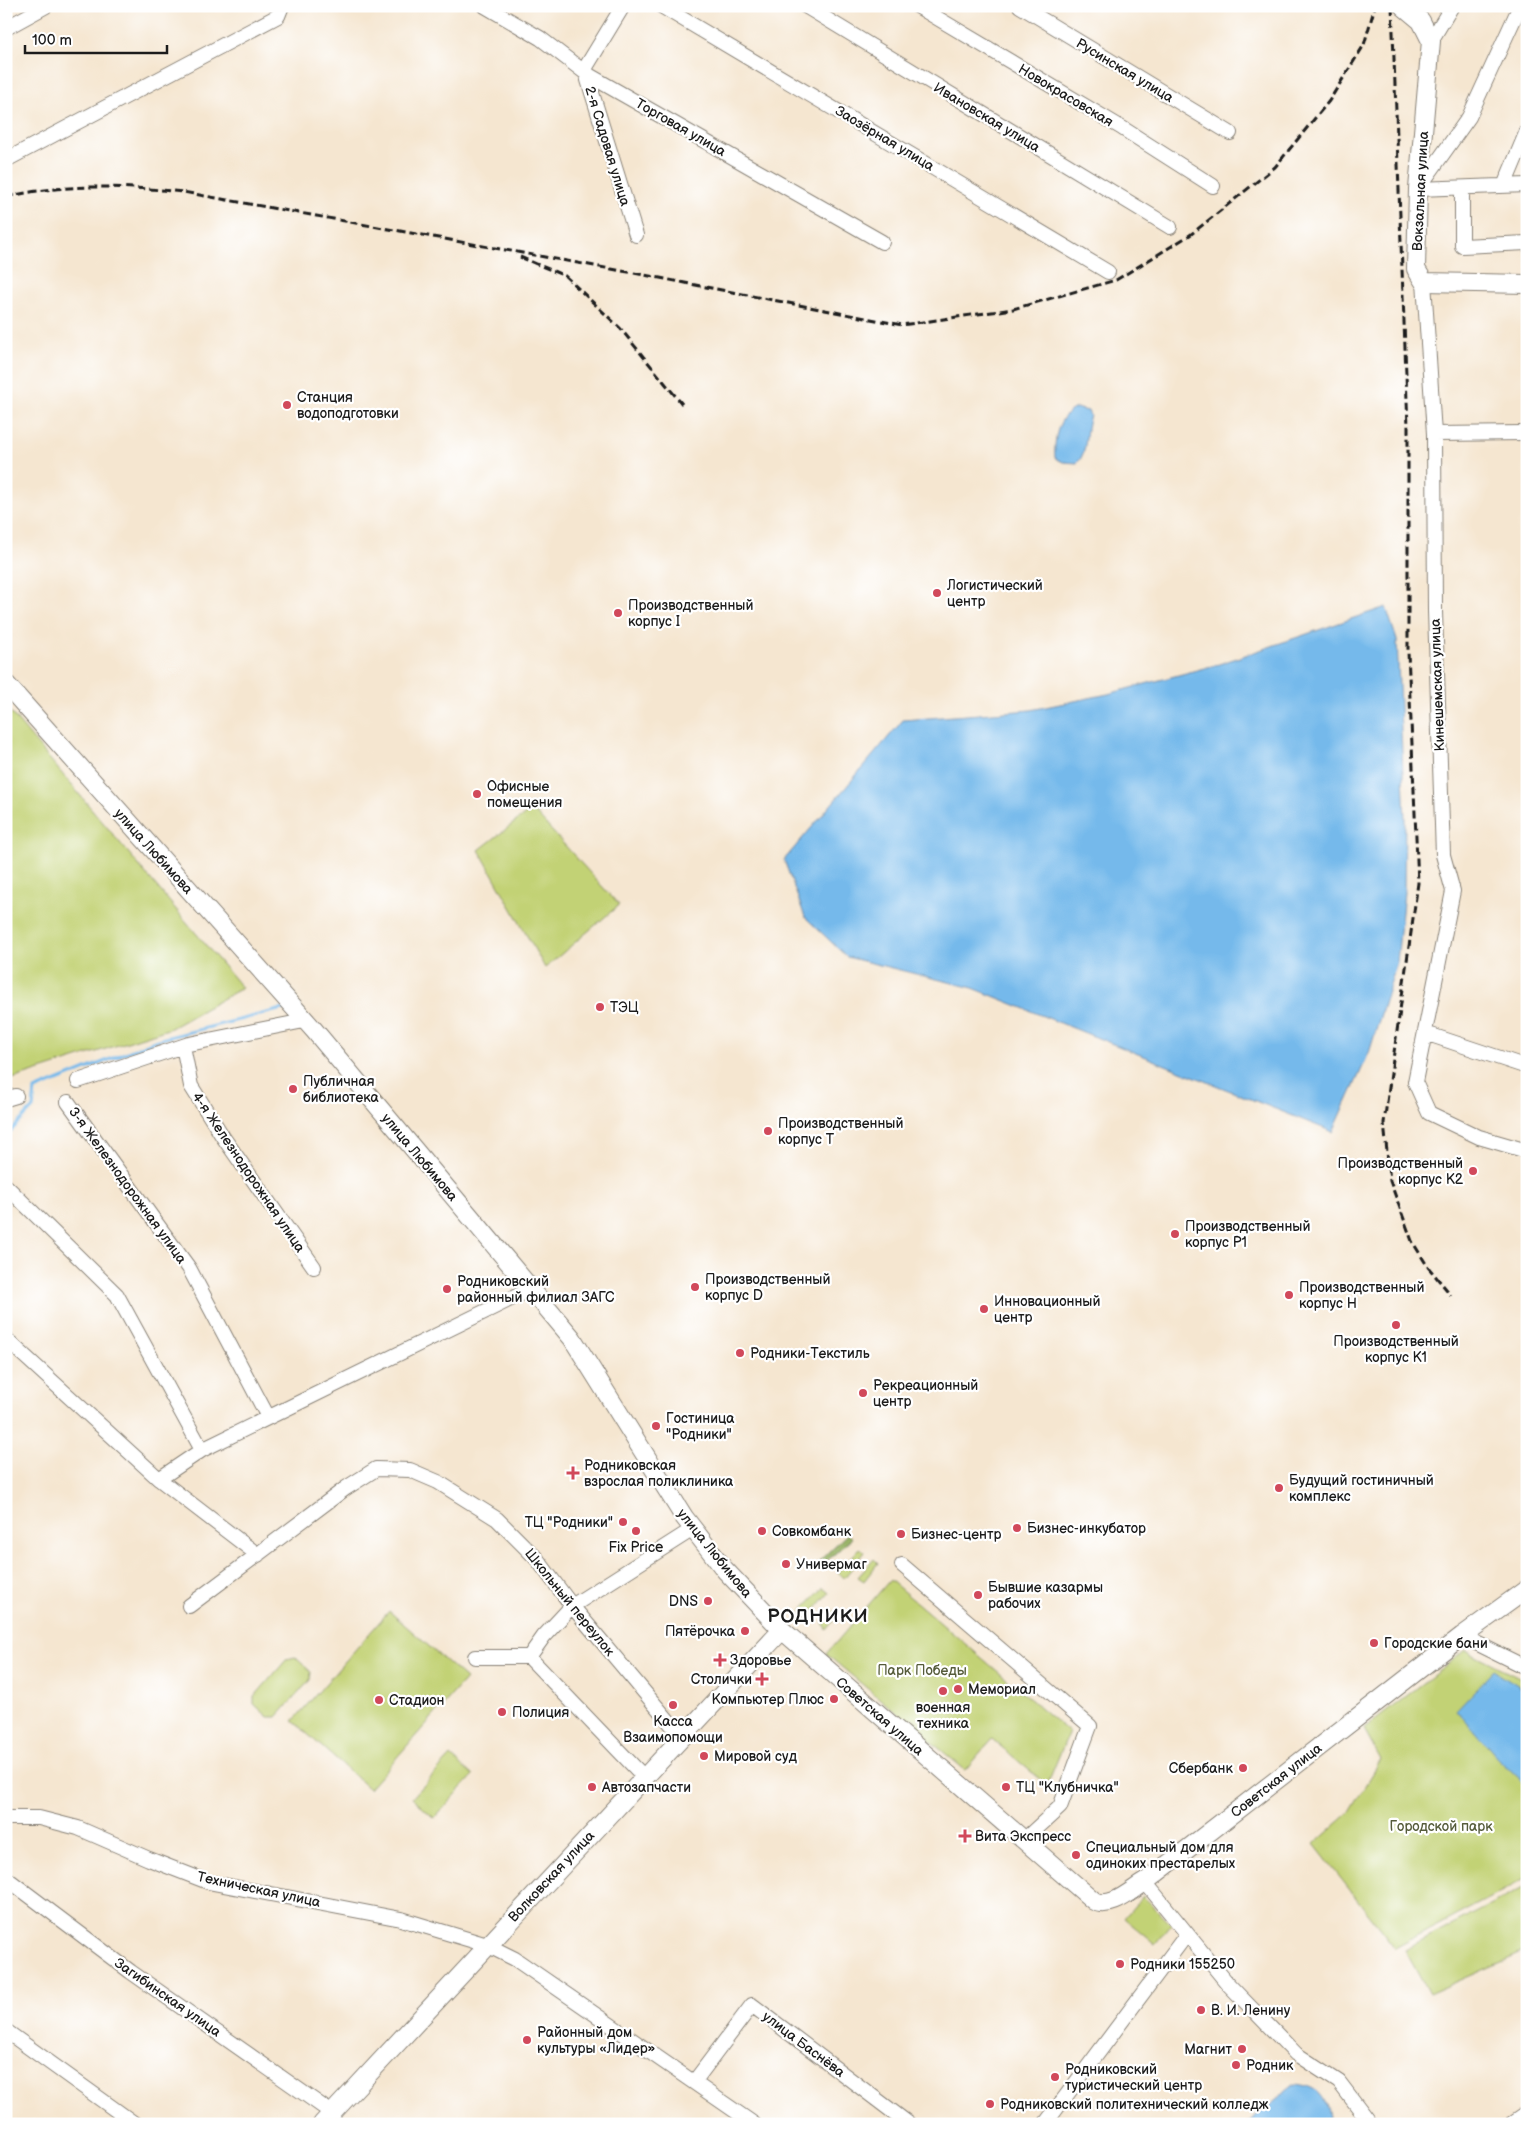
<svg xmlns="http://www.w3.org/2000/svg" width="1533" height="2130" viewBox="0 0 1533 2130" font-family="'Balsamiq Sans',sans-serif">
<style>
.green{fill:#c2d274;stroke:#6f7748}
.forest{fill:#99b466;stroke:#5a6841}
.water{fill:#74b9eb;stroke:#486a84}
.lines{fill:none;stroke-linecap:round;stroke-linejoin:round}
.stream{stroke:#74b9eb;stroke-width:3}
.minor-casing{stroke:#888176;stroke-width:16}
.major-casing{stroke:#888176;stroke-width:20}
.minor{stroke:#fff;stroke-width:14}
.major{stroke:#fff;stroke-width:18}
.rail{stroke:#1c1c1c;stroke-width:3;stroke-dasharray:8 4;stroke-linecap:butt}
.poi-dot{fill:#d1495b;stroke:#fff;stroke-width:2}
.labels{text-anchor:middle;stroke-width:4.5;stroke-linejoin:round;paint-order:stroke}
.street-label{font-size:14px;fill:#1c1c1c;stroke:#fff}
.poi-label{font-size:14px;fill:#1c1c1c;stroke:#fff;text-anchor:start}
.park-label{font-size:14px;fill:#565c3b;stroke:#fff}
.district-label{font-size:19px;font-weight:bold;letter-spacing:1px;fill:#1c1c1c;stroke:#fff}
</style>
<rect width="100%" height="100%" fill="#fff"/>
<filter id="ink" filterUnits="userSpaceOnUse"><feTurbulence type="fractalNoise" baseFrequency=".02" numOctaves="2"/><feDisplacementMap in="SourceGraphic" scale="10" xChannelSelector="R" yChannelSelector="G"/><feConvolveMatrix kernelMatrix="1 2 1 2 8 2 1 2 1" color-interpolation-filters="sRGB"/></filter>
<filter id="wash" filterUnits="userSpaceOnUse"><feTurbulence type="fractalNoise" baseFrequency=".0096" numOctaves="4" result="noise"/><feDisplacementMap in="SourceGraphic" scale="20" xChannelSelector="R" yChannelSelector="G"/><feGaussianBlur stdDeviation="1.12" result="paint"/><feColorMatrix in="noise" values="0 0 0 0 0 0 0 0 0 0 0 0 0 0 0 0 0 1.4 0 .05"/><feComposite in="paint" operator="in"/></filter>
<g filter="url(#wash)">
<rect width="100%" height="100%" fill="#f5e6d0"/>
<path class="green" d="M6,707L242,988L171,1028L6,1081Z
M532,809L619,905L545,968L479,850Z
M860,1548L865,1552L844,1578L838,1572Z
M874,1559L878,1563L864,1581L858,1577Z
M890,1580L1069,1732L1047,1785L992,1739L965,1770L826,1654Z
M823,1588L829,1593L807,1619L801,1611Z
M832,1610L838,1615L826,1630L823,1622Z
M389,1611L466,1679L369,1789L293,1721Z
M1466,1650L1527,1681V1878L1395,1948L1314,1844L1349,1813L1381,1760L1364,1729Z
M295,1657L311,1672L310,1680L277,1717H268L254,1704V1697L287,1659Z
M451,1756L473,1776L434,1818L412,1798Z
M1527,1886V1960L1522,1953L1429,1994L1405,1950Z
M1143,1896L1171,1924L1155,1944L1124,1918Z"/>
<path class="forest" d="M847,1534L852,1538L817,1570L813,1567Z"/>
<path class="water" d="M1076,408L1088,411L1090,416C1084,430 1089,452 1077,463L1063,462L1055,458C1054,440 1057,416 1076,408Z
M1386,607L1397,640L1405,819L1404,892L1397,962L1369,1053L1333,1132L973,988L847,957L805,917L784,860L903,720L1031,710L1108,694L1219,664Z
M1494,1670L1527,1691V1783H1524L1497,1757L1456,1710Z
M1295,2084C1317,2086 1326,2096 1329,2117L1325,2124H1245Z"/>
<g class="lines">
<path class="stream" d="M6,1136L33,1108L35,1090L157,1040L287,1008"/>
</g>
</g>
<g filter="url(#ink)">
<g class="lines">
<defs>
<path id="minor" d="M485,6L540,38L587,74L882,242
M623,6L586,67L588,80L636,235
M661,6L1108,272
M805,6L1170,227
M917,6L1122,128L1213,186
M1020,6L1230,133
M6,28L46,6
M1431,41L1452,6
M6,160L278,16L282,6
M1504,186L1527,131
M1462,188V246L1527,243
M1418,189L1469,117L1520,6
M1418,189L1527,185
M1424,282L1434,434L1435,611L1443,855L1453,891L1415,1082L1429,1113L1479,1137L1527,1151
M1434,434L1527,433
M1425,1033L1527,1067
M183,1046L191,1086L223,1137L314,1267
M78,1081L189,1044L304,1021
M6,1099L16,1096
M68,1102L189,1268L268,1417
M6,1186L117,1295L202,1450
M6,1339L159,1479L258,1555
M159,1479L202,1450L531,1289
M902,1565L1090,1726L1060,1807L1024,1840
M189,1606L346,1488L376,1469L410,1470L438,1482L497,1519L537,1559L572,1606L682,1737
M1462,1636L1527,1668
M475,1657H529L644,1777
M529,1657L544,1636L572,1606L693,1529
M6,1818H39L78,1828L149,1859L208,1882L401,1919L487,1945L515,1959L754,2124
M6,1878L131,1972L332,2113
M1145,1882L1228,1984L1296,2054L1339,2082L1371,2124
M6,2031L135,2124
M694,2082L752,2005L909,2124
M1045,2124L1187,1934
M1511,2124L1527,2113"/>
<path id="major" d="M1403,6L1421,21L1431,41L1418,189L1416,269L1424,282L1527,284
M6,684L314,1030L572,1338L684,1517L725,1570L782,1630L1094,1901C1111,1910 1131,1890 1145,1882L1462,1636L1527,1589
M322,2124L782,1630"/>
</defs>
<use href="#minor" class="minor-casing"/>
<use href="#major" class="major-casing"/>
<use href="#minor" class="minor"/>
<use href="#major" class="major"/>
<path class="rail" d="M1392,6L1408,427V652L1418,883L1384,1123L1390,1181L1412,1241L1428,1267L1451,1295
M6,197C66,183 123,186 183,192L639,274L902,325L1013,309L1116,280L1190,235L1275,167L1329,101L1364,45L1375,6
M520,257L565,276L620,328L682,404"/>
</g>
</g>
<g class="poi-dot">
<circle cx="287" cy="405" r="5"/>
<circle cx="937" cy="593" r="5"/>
<circle cx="618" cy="613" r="5"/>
<circle cx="477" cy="794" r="5"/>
<circle cx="600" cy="1007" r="5"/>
<circle cx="293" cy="1089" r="5"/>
<circle cx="768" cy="1131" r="5"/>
<circle cx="1473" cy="1171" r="5"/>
<circle cx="1175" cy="1234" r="5"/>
<circle cx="695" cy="1287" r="5"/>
<circle cx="447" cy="1289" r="5"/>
<circle cx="1289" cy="1295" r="5"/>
<circle cx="984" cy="1309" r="5"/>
<circle cx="1396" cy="1325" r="5"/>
<circle cx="740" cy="1353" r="5"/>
<circle cx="863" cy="1393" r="5"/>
<circle cx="656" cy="1426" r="5"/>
<path d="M570.5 1465.5h5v5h5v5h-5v5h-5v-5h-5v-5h5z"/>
<circle cx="1279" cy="1488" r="5"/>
<circle cx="623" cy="1522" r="5"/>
<circle cx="1017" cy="1528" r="5"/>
<circle cx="636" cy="1531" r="5"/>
<circle cx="762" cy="1531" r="5"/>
<circle cx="901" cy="1534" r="5"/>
<circle cx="786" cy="1564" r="5"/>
<circle cx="978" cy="1595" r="5"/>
<circle cx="708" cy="1601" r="5"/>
<circle cx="745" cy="1631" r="5"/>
<circle cx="1374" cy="1643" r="5"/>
<path d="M717.5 1652.5h5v5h5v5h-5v5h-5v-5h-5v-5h5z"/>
<path d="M759.5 1671.5h5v5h5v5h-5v5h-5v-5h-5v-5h5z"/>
<circle cx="958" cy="1689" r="5"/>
<circle cx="943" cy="1691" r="5"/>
<circle cx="834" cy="1699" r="5"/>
<circle cx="379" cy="1700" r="5"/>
<circle cx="673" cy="1705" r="5"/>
<circle cx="502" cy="1712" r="5"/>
<circle cx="704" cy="1756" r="5"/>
<circle cx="1243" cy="1768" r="5"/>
<circle cx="592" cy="1787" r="5"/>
<circle cx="1006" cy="1787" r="5"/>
<path d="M962.5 1828.5h5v5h5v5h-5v5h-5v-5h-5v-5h5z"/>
<circle cx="1076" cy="1855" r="5"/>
<circle cx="1120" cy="1964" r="5"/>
<circle cx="1201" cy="2010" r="5"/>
<circle cx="527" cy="2040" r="5"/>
<circle cx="1242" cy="2049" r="5"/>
<circle cx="1236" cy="2065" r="5"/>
<circle cx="1055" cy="2077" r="5"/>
<circle cx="990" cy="2104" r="5"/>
</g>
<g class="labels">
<g class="street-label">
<text transform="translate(1125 70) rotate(31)" y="5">Русинская улица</text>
<text transform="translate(1066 95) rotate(31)" y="5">Новокрасовская</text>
<text transform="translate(987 117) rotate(31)" y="5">Ивановская улица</text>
<text transform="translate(681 127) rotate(30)" y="5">Торговая улица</text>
<text transform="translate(885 138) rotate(31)" y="5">Заозёрная улица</text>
<text transform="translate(608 146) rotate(73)" y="5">2-я Садовая улица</text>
<text transform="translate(1420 191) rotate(-87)" y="5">Вокзальная улица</text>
<text transform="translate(1437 685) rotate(-92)" y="5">Кинешемская улица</text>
<text transform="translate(154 851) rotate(48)" y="5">улица Любимова</text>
<text transform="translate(420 1157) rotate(50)" y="5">улица Любимова</text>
<text transform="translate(249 1172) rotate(56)" y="5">4-я Железнодорожная улица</text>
<text transform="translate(128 1185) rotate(54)" y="5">3-я Железнодорожная улица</text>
<text transform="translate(715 1553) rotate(51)" y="5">улица Любимова</text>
<text transform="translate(570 1602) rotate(51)" y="5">Школьный переулок</text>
<text transform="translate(880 1716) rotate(41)" y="5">Советская улица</text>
<text transform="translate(1276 1780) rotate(-38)" y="5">Советская улица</text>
<text transform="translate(551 1876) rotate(-47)" y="5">Волковская улица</text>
<text transform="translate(259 1889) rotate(12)" y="5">Техническая улица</text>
<text transform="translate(168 1997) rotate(35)" y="5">Загибинская улица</text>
<text transform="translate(804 2044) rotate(37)" y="5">улица Баснёва</text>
</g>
<g class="poi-label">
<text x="297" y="402">Станция<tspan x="297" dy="16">водоподготовки</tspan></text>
<text x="947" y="590">Логистический<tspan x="947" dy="16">центр</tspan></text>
<text x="628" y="610">Производственный<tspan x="628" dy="16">корпус I</tspan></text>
<text x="487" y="791">Офисные<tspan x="487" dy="16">помещения</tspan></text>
<text x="610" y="1012">ТЭЦ</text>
<text x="303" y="1086">Публичная<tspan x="303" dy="16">библиотека</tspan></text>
<text x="778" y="1128">Производственный<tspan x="778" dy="16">корпус T</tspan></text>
<text x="1463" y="1168" text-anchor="end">Производственный<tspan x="1463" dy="16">корпус K2</tspan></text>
<text x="1185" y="1231">Производственный<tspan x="1185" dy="16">корпус P1</tspan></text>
<text x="705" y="1284">Производственный<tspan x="705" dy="16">корпус D</tspan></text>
<text x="457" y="1286">Родниковский<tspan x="457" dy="16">районный филиал ЗАГС</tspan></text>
<text x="1299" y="1292">Производственный<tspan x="1299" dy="16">корпус H</tspan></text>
<text x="994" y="1306">Инновационный<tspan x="994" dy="16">центр</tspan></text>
<text x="1396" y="1346" text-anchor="middle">Производственный<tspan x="1396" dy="16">корпус K1</tspan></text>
<text x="750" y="1358">Родники-Текстиль</text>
<text x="873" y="1390">Рекреационный<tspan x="873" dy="16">центр</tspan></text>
<text x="666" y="1423">Гостиница<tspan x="666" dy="16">"Родники"</tspan></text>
<text x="584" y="1470">Родниковская<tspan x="584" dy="16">взрослая поликлиника</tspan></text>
<text x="1289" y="1485">Будущий гостиничный<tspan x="1289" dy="16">комплекс</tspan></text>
<text x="613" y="1527" text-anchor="end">ТЦ "Родники"</text>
<text x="1027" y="1533">Бизнес-инкубатор</text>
<text x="772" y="1536">Совкомбанк</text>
<text x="911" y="1539">Бизнес-центр</text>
<text x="636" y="1552" text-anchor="middle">Fix Price</text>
<text x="796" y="1569">Универмаг</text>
<text x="988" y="1592">Бывшие казармы<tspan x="988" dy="16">рабочих</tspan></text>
<text x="698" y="1606" text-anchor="end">DNS</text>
<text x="735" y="1636" text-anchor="end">Пятёрочка</text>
<text x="1384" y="1648">Городские бани</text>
<text x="730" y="1665">Здоровье</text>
<text x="752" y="1684" text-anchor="end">Столички</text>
<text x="968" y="1694">Мемориал</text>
<text x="824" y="1704" text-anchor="end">Компьютер Плюс</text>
<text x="389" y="1705">Стадион</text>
<text x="943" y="1712" text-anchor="middle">военная<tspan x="943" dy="16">техника</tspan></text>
<text x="512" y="1717">Полиция</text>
<text x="673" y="1726" text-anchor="middle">Касса<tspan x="673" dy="16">Взаимопомощи</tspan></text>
<text x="714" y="1761">Мировой суд</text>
<text x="1233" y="1773" text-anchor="end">Сбербанк</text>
<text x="602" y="1792">Автозапчасти</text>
<text x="1016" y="1792">ТЦ "Клубничка"</text>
<text x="975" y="1841">Вита Экспресс</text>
<text x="1086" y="1852">Специальный дом для<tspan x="1086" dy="16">одиноких престарелых</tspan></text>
<text x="1130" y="1969">Родники 155250</text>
<text x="1211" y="2015">В. И. Ленину</text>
<text x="537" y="2037">Районный дом<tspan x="537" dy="16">культуры «Лидер»</tspan></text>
<text x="1232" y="2054" text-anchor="end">Магнит</text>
<text x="1246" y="2070">Родник</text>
<text x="1065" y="2074">Родниковский<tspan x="1065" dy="16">туристический центр</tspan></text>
<text x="1000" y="2109">Родниковский политехнический колледж</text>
</g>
<g class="park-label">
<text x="922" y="1675">Парк Победы</text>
<text x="1441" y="1831">Городской парк</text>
</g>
<g class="district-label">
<text x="818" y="1622">РОДНИКИ</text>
</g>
</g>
<rect width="1533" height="2130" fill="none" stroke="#fff" stroke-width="25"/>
<path d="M25 45v8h142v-8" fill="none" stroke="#1c1c1c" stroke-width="2.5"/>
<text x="32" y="45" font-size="15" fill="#1c1c1c" stroke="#ffffff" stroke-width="4" paint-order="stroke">100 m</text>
</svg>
